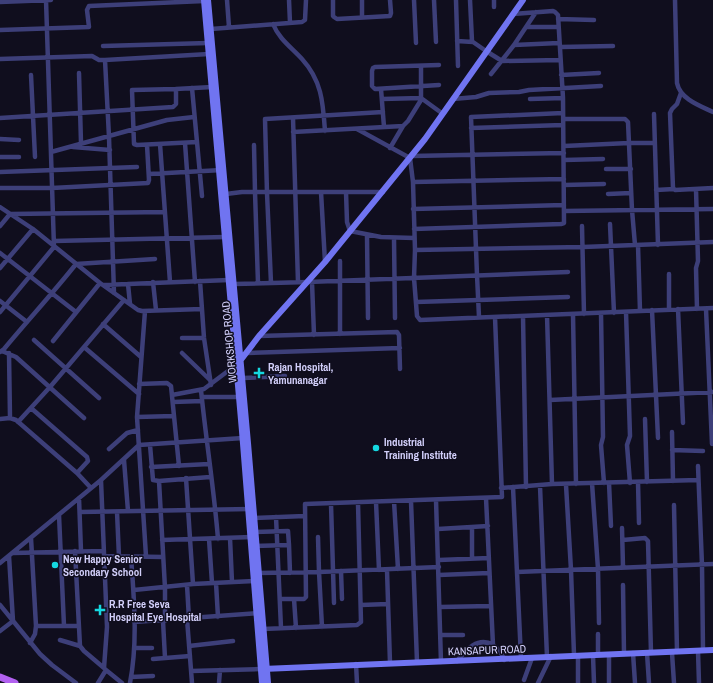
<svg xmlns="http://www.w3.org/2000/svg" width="713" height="683" viewBox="0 0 713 683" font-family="'Archivo Narrow',sans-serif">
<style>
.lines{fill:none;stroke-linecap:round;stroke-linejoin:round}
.street{stroke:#3d3f79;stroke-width:4.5}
.secondary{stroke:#7074f1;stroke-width:6}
.primary{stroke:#b261f0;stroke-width:7}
.poi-dot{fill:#15d8e1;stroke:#100e1e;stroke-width:1.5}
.labels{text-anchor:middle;stroke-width:3;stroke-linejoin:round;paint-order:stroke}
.street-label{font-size:11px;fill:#d2cffa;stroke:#100e1e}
.poi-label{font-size:11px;font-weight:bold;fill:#d2cffa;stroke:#100e1e;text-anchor:start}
</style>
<rect width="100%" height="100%" fill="#100e1e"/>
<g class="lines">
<path class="street" d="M227,0L229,27
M289,0L290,23
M333,0V16L334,17L337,19L390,16L391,13L390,0
M362,0V17
M414,0L416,43
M434,0L436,42
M456,0L458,66
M470,0L472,41
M494,0V7
M675,0L677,83C680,99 700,106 713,112
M0,2L51,0
M558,19L594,20
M273,24C279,39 291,47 302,59C322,81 323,103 325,131
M527,27H558
M211,29L302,22L305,20L306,0
M0,30L89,27L87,10L89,6L204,1
M457,41L473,42L486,51L502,61L560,60
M514,45L559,43
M103,46L208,43
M560,47L613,46
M0,59L92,56L99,60H105L209,54
M105,60L109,137L114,293
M439,65L375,67L373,68L372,71V86L375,89L439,85
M79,73L81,143
M491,74L514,45L536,12
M31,75L35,157
M561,75L599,73
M192,88L202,196
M176,89L132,90L134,144L137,145L197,142
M381,89L384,127
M681,93L677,104L672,109L670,113L673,188L675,190L713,188
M382,99L421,98L443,114
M453,99L476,97L489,93L519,92L529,90L601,86
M530,99L563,98
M654,114L658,245
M0,118L173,107L176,104V89L212,87
M293,118L298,282
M563,119H625L628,122L632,210L635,245
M471,128L563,125
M357,129L410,158L413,182L415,250L414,278L417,316L420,320L713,308
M293,132L403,126L408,121L421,100V66
M0,139L19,140
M185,143L195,282
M160,144L170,282
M254,145L255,192L258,283
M564,146L629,143H655
M73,147L110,150
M390,148L403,126
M51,152L167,120L194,117
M412,156L564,153
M0,157H19
M564,160L603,159
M606,169H631
M0,172L137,167
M149,174L222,170
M413,182L564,179
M564,185L604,184
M0,188H52L148,183L149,180L147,145
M696,189L698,261L696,268L697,309
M656,190L674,189
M321,192L325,262
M346,192L347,222L350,231L381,237L414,238
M226,194L242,192H383
M608,194L631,193
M0,207L33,229L100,283L138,310L142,311L202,309
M413,209L564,205
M564,211L713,209
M610,224L614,313
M0,226L10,214L165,212
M582,226L584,314
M414,229L561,224L564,223L563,98L558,15L555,12L553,11L513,14
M367,235L368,318
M394,238L395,318
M54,241L225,237
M638,245L640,311
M415,250L583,247L713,242
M0,253L76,312
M340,261V334
M0,268L33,229
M669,274V309
M200,281L204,338L211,385
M153,282L156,310
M312,282L314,335
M271,283L267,193L265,119L383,112
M128,284L130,304
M234,284L308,282L568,272
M103,285L229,280
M0,301L27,322
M416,302L568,297
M678,309L683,423
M706,309L712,444
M652,310L658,438
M145,311L137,417L146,556
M0,312L54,247L46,0
M626,312L630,436L627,445L630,483
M601,313L603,437L601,445L604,483
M573,314L576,484
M547,315L552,484
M523,316L526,487
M479,317L477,275L471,117L563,113
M103,324L141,357
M259,336L397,332L399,335L400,369
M182,338H204
M34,340L99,398
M53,341L100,283
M84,347L139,394
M2,351L16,357L84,418
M0,352L4,349C28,320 53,293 76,264L155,259
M9,353L10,418
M182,353L210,380
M247,353L400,348
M243,378L285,376
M139,384L167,383L171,386L179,466
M201,390C206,440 214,489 218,539
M172,395L204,389L236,365
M202,397H239
M550,400L713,392
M173,402L202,401
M31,408L87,457L88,461L77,473
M137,417L174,416
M0,419L10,418L16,420L77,473L91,488
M645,419L647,482
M18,422L50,387L124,300
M672,432L673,481
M150,445L153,480L159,481L210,477
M109,449L127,433L138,430
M672,450L703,451
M124,460L128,511
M698,466L702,565L703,650
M151,467L209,464
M186,478L193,584
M159,481L165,588V621
M638,482L639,523
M592,483L598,569L599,623
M609,483L611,526
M566,485L571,570L574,655
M540,486L547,657
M513,487L521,658
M501,488L552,484L698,480
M79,498L81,551
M486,498L493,645
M436,500L441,662
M394,501L398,569
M411,501L417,662
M376,502L379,570
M331,504L334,603
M674,505L677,652
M80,512L250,509
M117,512L119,557
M59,515L64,626
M276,517L281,628
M254,518L305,516
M472,527V558
M622,528L623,567
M438,529L488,526
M255,532L288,531L289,545
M318,537L319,572L322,627
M230,538L232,582
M209,539L212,583
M162,540L252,537
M623,540L645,538L648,541L651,653
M254,546L289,545L290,573
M75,551L80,646
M13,553L104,551
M104,556L163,557
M439,560L489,558
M0,563L101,480L139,445L243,438
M387,570L390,663
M341,571L342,599
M517,572L713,564
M258,573L319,572L439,567
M439,575L489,573
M216,583L218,617
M187,585L189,619
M623,585L624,654
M134,590L193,584L254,581
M280,599H304L306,597L305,504L502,497L495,317
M294,599L296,628
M0,605L40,654L52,665L76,683
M361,605L388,604
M440,607L491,606
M187,619L192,683
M163,621L165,658
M134,622L258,613
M36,626H79
M263,629L357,625L361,622L358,503
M0,631L13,621L9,556
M598,634V655
M441,635H463
M60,640L80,646L84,651L104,668
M30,643L35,634L36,626L31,538
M189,646L233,641
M134,648H152
M698,651L699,683
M633,653L635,683
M647,653L649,683
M672,653L674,683
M593,655L594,683
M609,655V683
M153,659L190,656
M457,661C466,650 478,636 493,645C499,649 502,653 504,660
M356,664L357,683
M106,670L122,683
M191,671L261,669
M131,677L153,676
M524,680L532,658
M98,683L106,670L104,668L107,627L101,480
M130,683C138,642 134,598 131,557
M219,683L220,670
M538,683L551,656
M578,683V656"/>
<path class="secondary" d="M204,0L242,431L262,683
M208,0L248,443L268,683
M240,361L259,336L325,262L425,139L523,0
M263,669L713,650"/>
<path class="primary" d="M0,677L15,683"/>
</g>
<g class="poi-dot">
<path d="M257 367h4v4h4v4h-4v4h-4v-4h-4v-4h4z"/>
<circle cx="376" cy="448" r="4"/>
<circle cx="55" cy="565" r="4"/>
<path d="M98 604h4v4h4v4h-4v4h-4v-4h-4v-4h4z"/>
</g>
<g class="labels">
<g class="street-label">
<text transform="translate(229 342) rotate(-95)" y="4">WORKSHOP ROAD</text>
<text transform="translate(487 650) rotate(-2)" y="4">KANSAPUR ROAD</text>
</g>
<g class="poi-label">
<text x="268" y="371">Rajan Hospital,<tspan x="268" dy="13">Yamunanagar</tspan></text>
<text x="384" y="446">Industrial<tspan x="384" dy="13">Training Institute</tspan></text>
<text x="63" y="563">New Happy Senior<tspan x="63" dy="13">Secondary School</tspan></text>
<text x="109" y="608">R.R Free Seva<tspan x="109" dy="13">Hospital Eye Hospital</tspan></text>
</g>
</g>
</svg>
